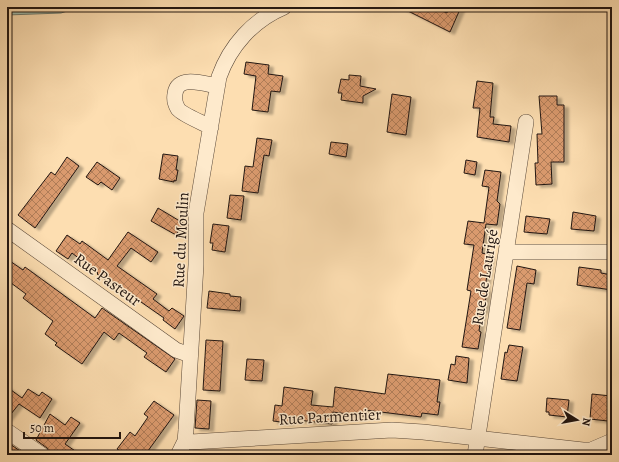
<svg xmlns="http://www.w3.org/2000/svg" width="619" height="462" viewBox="0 0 619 462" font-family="Alegreya,serif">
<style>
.water{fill:#9fbcae;stroke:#6d7a6f}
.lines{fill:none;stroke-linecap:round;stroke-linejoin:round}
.shore{stroke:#606960;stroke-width:1}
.building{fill:url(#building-cross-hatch);stroke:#221611;filter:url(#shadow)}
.minor-casing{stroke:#594839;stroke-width:16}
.minor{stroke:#feeacc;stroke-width:15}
.labels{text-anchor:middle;stroke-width:3;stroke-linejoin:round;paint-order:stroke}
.street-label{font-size:16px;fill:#221611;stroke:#feeacc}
</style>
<defs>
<pattern id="building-cross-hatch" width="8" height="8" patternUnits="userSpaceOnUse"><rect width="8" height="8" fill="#da9a6e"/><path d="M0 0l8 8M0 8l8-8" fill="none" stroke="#b07d59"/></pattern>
<filter id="shadow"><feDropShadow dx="4.5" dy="2.5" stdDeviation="1" flood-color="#0004"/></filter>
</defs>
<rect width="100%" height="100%" fill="#fddeb1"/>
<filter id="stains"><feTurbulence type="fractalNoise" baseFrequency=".005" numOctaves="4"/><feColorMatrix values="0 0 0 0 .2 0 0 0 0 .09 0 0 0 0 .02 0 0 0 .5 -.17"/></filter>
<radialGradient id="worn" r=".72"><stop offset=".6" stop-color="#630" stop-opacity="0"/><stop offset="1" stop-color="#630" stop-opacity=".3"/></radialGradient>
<path class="water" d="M7,7H80L61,13L7,15Z"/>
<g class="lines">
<path class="shore" d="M7,11L66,7"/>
</g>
<path class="building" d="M400,7H434L447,13L449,7H461L450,32Z
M246,62L269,65L268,74L283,76L280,92L271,91L268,112L252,110L256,76L244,74Z
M349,75L361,76L360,86L376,89L363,96V103L341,100L342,93H338L341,79L349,80Z
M477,81L493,83L490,117H494L493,124L511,126L509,142L477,137L480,108H473Z
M392,94L411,97L406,135L387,132Z
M539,96H557V105H564V162H551L552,184L536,185L535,163H538L537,134H542Z
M257,138L272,140L269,156L264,155L258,193L242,191L245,166L253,167Z
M331,142L348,144L346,157L329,154Z
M163,154L178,156L176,170H178L176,181L174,180V182L159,179Z
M67,157L79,166L35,228L18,215L51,172L55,175Z
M466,160L477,162L475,175L464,173Z
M97,162L120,178L112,190L101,182L98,185L86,177Z
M485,170L501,172L497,201L500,204L497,225L486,224L482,253L490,255L485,288L487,289L484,311L482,310L479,331L481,332L478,349L462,347L471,291L467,290L474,245L464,244L468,221L484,223L489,187L482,186Z
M230,195L244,196L241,220L227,218Z
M158,208L183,223L176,235L151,221Z
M573,212L596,216L594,231L571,229Z
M526,216L550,219L547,234L524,232Z
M213,224L229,226L225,252L212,250L213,243H210Z
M128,232L158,252L151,262L131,248L117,266L157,294L153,299L169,311L172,308L184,316L175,329L163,320L164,318L118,286L116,287L97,274L98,273L72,253L68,259L56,251L67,235L80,244L82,241L108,260Z
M7,259L23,270L25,267L95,318L102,308L175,359L166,372L144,357L147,353L119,333L114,340L104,332L82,364L55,345L57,343L45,334L53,321L23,298L26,294L7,280Z
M517,266L536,270L534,284L527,283L520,330L507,328Z
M579,267L601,270V273L612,275V290L577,285Z
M209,291L230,294V296L241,297L240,311L207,308Z
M206,340L223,341L220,391L203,390Z
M509,345L523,347L517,381L501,379L505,352L507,353Z
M456,356L469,358L467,383L448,380L451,364L455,365Z
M247,359L264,360L262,381L245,380Z
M388,374L440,380L437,402H440L438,415L422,413L421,417L365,410L364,416L333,412L332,424L290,419L289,423L273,421L275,405L282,406L284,387L313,391L311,405L333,407L335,387L385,394Z
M7,387L22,398L28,389L39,396L42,392L52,399L40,418L19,404L7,419Z
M592,394L611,396L608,421L590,419Z
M547,398L569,400L567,417L549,415V412H546Z
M197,400L211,401L209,429L195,428Z
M154,401L174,415L145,455H126L117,449L130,432L135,436L148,417L144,414Z
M50,414L65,425L71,417L80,423L65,444L81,455H51L47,448L36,440Z
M7,442L26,455H7Z"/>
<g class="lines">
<defs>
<path id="minor" d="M211,127C203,123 183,115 178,109C175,104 174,99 175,94C177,74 205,84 217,86
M7,229L176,350L190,355
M506,252H612
M7,431L42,455
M185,441L191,442L392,430L423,432L583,450H591L612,441
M178,455L185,441L186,430L196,265V213L219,77C230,46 253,20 284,7
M475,455L526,122"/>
</defs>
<use href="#minor" class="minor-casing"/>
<use href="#minor" class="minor"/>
</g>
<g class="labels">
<g class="street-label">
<text transform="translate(180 240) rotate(-87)" y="6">Rue du Moulin</text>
<text transform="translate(484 277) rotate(-81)" y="6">Rue de Laurigé</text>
<text transform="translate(108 279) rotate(36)" y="6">Rue Pasteur</text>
<text transform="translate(330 416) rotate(-3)" y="6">Rue Parmentier</text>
</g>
</g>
<rect width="619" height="462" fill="none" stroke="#fddeb1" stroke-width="24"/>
<rect x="8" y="8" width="603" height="446" fill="none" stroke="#221611" stroke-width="2"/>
<rect x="12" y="12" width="595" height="438" fill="none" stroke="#221611"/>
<g transform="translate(577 420) rotate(101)" stroke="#feeacc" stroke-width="3" paint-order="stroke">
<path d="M0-3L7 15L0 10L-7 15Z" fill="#221611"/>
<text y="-6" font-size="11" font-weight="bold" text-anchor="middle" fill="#221611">N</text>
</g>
<path d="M24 432v6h96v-6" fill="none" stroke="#221611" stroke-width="2"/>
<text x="30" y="432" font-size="12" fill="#221611" stroke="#feeacc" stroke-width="3" paint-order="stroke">50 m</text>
<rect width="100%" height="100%" filter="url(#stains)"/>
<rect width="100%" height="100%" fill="url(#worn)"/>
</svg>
